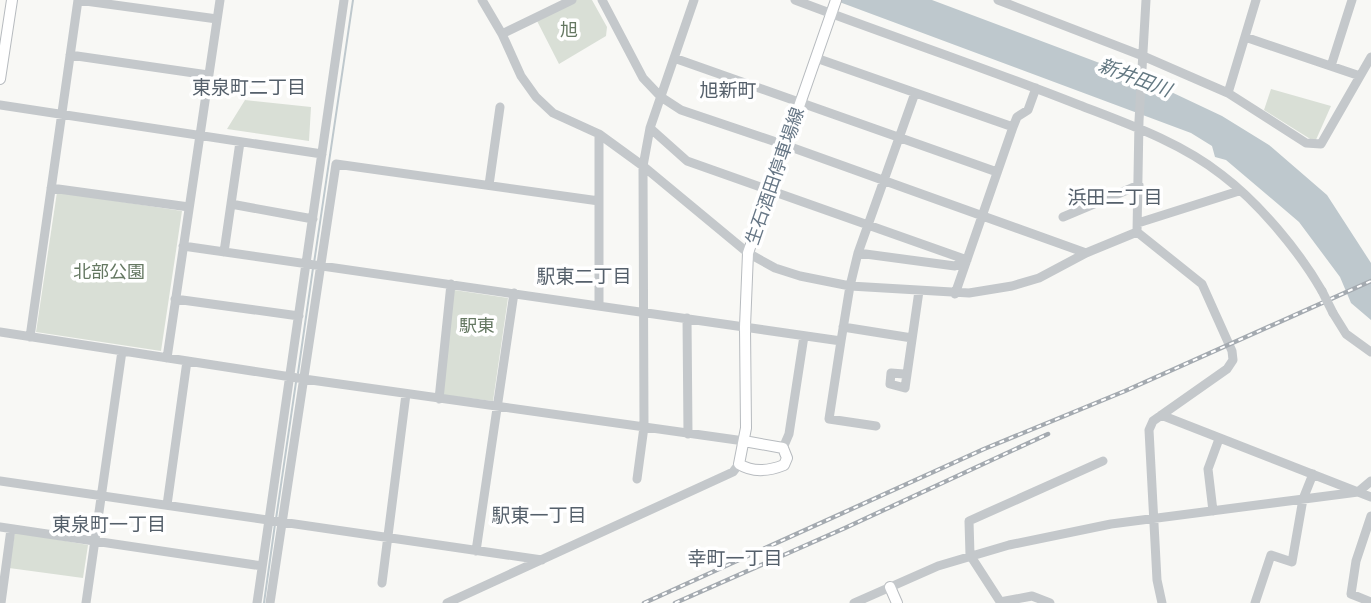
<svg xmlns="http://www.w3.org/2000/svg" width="1371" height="603" viewBox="0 0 1371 603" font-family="'Source Sans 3','Noto Sans JP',sans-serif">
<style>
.green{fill:#d9dfd6}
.water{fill:#bec8cd}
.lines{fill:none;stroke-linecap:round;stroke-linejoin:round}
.stream{stroke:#bec8cd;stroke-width:2}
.major-casing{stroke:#b7bbbf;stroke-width:12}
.minor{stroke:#c4c8cb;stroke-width:9}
.major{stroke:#fff;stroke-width:10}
.rail-casing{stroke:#a4aab0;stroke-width:4.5}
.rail{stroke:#fff;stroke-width:2;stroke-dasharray:5;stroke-linecap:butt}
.minor-bridge{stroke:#c4c8cb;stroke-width:9}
.labels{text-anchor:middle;stroke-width:7;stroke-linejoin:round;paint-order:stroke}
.park-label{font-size:18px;fill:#657862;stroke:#fff}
.street-label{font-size:18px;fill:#677786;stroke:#fff}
.water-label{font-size:19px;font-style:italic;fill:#637882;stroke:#fff}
.neighbourhood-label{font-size:19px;fill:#55606b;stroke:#fff}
</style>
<rect width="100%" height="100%" fill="#f8f8f5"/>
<path class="green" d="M576,0H592L607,27L606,36L559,64L536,19Z
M1271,89L1331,106L1315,142L1264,110Z
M245,100L311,107L309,141L227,129Z
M57,192L182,211L161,351L36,332Z
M454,290L508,298L493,401L443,395Z
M15,532L88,545L83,578L9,568Z"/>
<path class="water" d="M834,0H932L1150,82L1222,116L1269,145L1327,195L1371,263V320L1351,303L1340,277L1299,222L1226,160L1215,157L1212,146L1191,133Z"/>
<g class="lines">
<path class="stream" d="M314,263L353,0
M298,373L313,268
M276,519L296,382
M264,603L275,524"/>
<defs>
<path id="major" d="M0,79L12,0
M744,441L783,448L787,458L784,465C769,471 753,473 739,464L746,428L745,327L748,253L836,0
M890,587L897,603"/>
</defs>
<use href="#major" class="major-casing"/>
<path class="minor" d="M78,0L217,19
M482,0L502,34L521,76L536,97L553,113L599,134L643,166L748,253L775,268L800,276L850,286L969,293L1012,286L1039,278L1086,253L1137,232
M602,0L643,78L661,97L681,110L785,145L1086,253
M795,0C890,36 986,68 1079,105C1128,124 1180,142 1222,175C1259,203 1299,251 1322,291
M998,0L1143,56L1228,93L1306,143L1321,144L1371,57
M502,34L572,0
M1245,37L1360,76
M70,55L208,75
M674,58L997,172
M816,58L1013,127
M1331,66L1352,0
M1228,93L1256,0
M0,105L322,154
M650,128L687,161L967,260L955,266L858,253
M599,134V305
M489,185L500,107
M51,188L189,207
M231,204L313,219
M1063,217L1139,185
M1138,223L1239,191
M1137,232L1202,284L1232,351L1233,360L1227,369L1153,421L1149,430L1157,580L1162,603
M1137,232L1139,121L1146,0
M183,246L841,341L850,286L858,253L915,93
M224,252L240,142
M955,294L1013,127L1017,117L1028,110L1036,88
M175,299L299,316
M1333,313L1346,334L1371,352
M687,318L688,434
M843,327L912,338
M0,332L304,379L744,441
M30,337L78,0
M841,341L829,419L876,426
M167,358L220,0
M907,372L904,374L891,373L890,384L905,388L919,291
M439,399L451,284
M1161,415L1371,497
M783,448L789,434L804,336
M637,479L644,427L643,166L650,128L694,0
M0,481L542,560
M167,505L187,361
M1213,511L1208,469L1219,439
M1371,516L1356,561L1351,594L1371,602
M0,527L262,566
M476,551L514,293
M382,583L406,394
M1000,602L1032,596L1050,603
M1,603L11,529
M86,603L122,351
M257,603L344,0
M270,603L336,164L599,201
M447,603L733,472L739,464
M854,603L938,566L1009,545L1111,524L1358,492L1371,481
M1001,603L970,555L969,521L1103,461
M1255,603L1271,555L1292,562L1303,499L1313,474"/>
<use href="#major" class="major"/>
<defs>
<path id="rail" d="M644,603L984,449L1125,391L1371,281
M675,603L845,528L1048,434"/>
</defs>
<use href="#rail" class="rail-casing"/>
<use href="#rail" class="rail"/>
<path class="minor-bridge" d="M1322,291L1333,313"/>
</g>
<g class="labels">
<g class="park-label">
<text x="569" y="36">旭</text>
<text x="109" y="278">北部公園</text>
<text x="477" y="332">駅東</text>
</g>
<g class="street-label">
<text transform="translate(775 176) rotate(-71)" y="6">生石酒田停車場線</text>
</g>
<g class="water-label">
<text transform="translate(1135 77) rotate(21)" y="7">新井田川</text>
</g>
<g class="neighbourhood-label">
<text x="249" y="94">東泉町二丁目</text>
<text x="728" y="97">旭新町</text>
<text x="1115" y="204">浜田二丁目</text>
<text x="584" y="283">駅東二丁目</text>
<text x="539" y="522">駅東一丁目</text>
<text x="109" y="531">東泉町一丁目</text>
<text x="735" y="565">幸町一丁目</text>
</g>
</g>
</svg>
